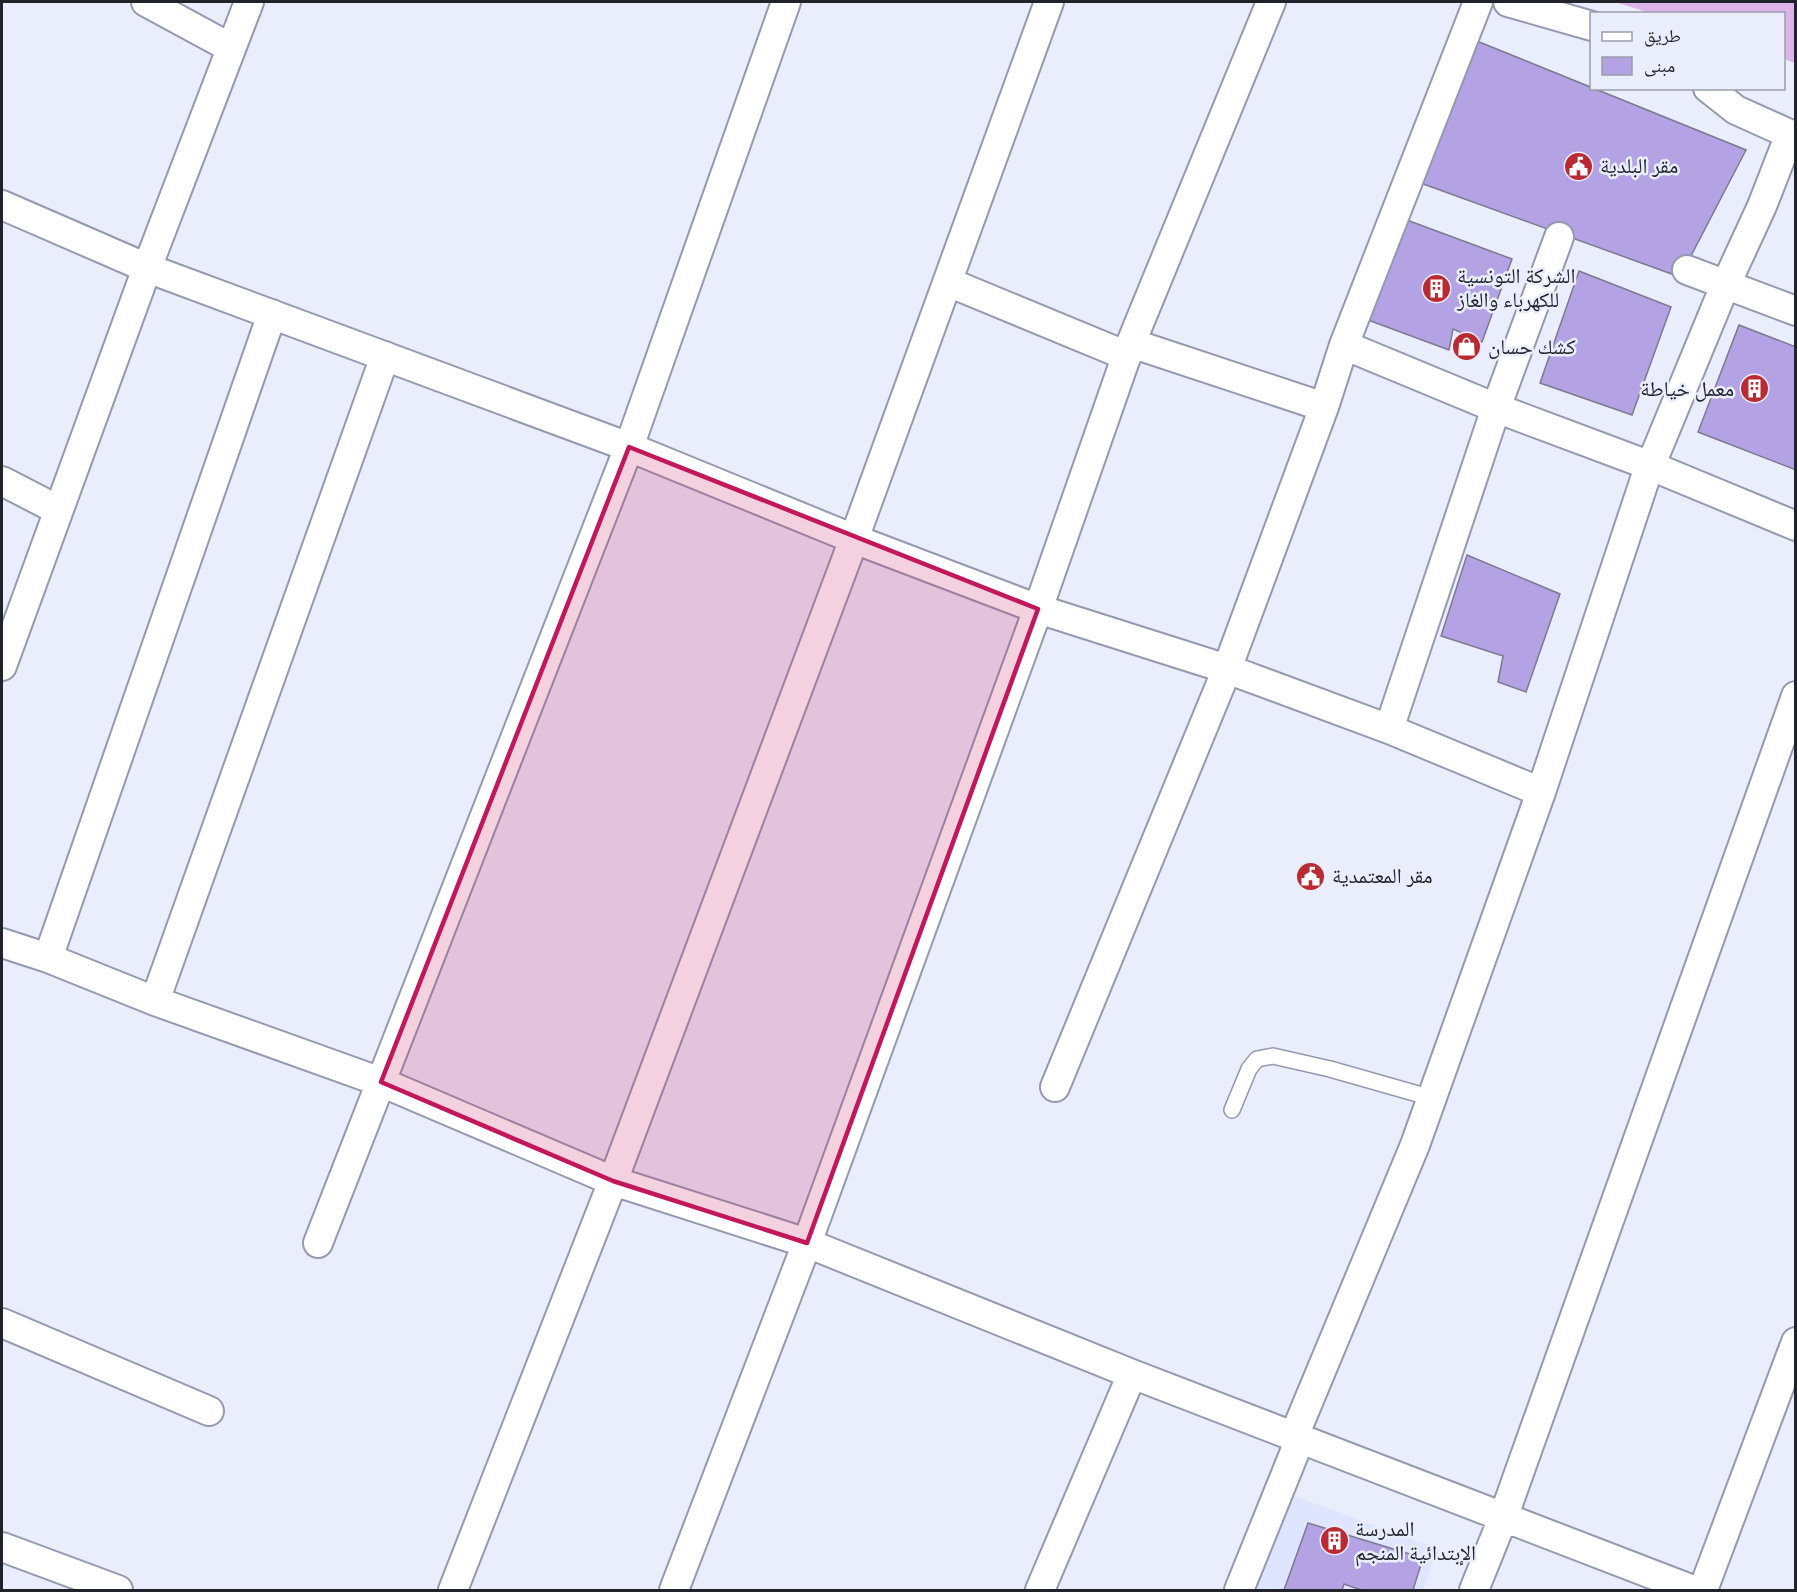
<svg xmlns="http://www.w3.org/2000/svg" width="1797" height="1592" viewBox="0 0 1797 1592" font-family="Cabin,'Noto Naskh Arabic',sans-serif">
<style>
.built{fill:#dfe5fe}
.green{fill:#dcb4e9}
.building{fill:#b3a2e4;stroke:#7d798e;stroke-width:1.5}
.lines{fill:none;stroke-linecap:round;stroke-linejoin:round}
.service-casing{stroke:#9499af;stroke-width:18}
.minor-casing{stroke:#9499af;stroke-width:32}
.service{stroke:#fff;stroke-width:15}
.minor{stroke:#fff;stroke-width:28}
.marked{fill:#c2185b;fill-opacity:0.2;stroke:#c2185b;stroke-width:4.5;stroke-linejoin:round}
.labels{text-anchor:middle;stroke-width:5;stroke-linejoin:round;paint-order:stroke}
.poi-label{font-size:21px;fill:#21232b;stroke:#eaeefc;text-anchor:start}
</style>
<rect width="100%" height="100%" fill="#eaeefc"/>
<path class="built" d="M1284,1492L1438,1549L1423,1590H1248Z"/>
<path class="green" d="M1615,2H1795V63L1784,59V14L1650,13Z"/>
<path class="building" d="M1467,37L1746,150L1680,277L1415,181Z
M1396,216L1512,259L1482,342L1453,329L1449,350L1360,317Z
M1579,271L1671,307L1632,415L1540,383Z
M1739,325L1796,347V470L1698,432Z
M1467,555L1560,594L1526,692L1498,682L1503,656L1441,636Z
M1308,1523L1423,1558L1413,1590H1361L1344,1584L1342,1590H1284Z"/>
<g class="lines">
<defs>
<path id="service" d="M1232,1110L1249,1069L1257,1059L1273,1056L1330,1069L1432,1098"/>
<path id="minor" d="M146,2L231,48
M1508,2L1592,26
M1708,88L1736,110L1796,137
M2,205L147,268L629,447L854,539L1038,609L1227,669L1389,729L1541,792
M1687,270L1796,311
M948,282L1127,356
M1131,343L1324,407
M1344,345L1496,408L1651,466L1796,526
M2,481L58,510
M2,666L147,268L249,2
M1389,729L1496,408L1559,237
M2,943L48,958L155,1001L381,1082L613,1181L807,1243L1132,1374L1693,1590
M48,958L272,314
M155,1001L385,356
M1055,1087L1227,669L1324,407L1344,345L1478,2
M318,1243L629,447L786,2
M2,1323L209,1411
M1294,1436L1415,1145L1541,792L1645,479L1721,295L1762,206L1790,134
M2,1547L118,1590
M453,1590L613,1181L854,539L1049,2
M674,1590L807,1243L1038,609L1131,343L1271,2
M1040,1590L1132,1374
M1239,1590L1300,1439
M1474,1590L1503,1518L1796,696
M1703,1590L1796,1342"/>
</defs>
<use href="#service" class="service-casing"/>
<use href="#minor" class="minor-casing"/>
<use href="#service" class="service"/>
<use href="#minor" class="minor"/>
</g>
<path class="marked" d="M629,447L1038,609L807,1243L613,1181L381,1082Z"/>
<defs>
<symbol id="civic-disc" viewBox="-11 -11 22 22"><circle r="9.5" fill="#ba2a32" stroke="#eaeefc"/><path d="M-.6-6.5H3V-4.5H.6V-3L4-1V1h2V6H-6V1h2V-1L-.6-3ZM-1.2 2.5V6h2.4V2.5Z" fill="#fff"/></symbol>
<symbol id="building-disc" viewBox="-11 -11 22 22"><circle r="9.5" fill="#ba2a32" stroke="#eaeefc"/><path d="M-4-6H4V6H1V3H-1V6H-4ZM-2.5-4.3h1.7v1.8h-1.7ZM.8-4.3h1.7v1.8H.8ZM-2.5-1h1.7V.8h-1.7ZM.8-1h1.7V.8H.8Z" fill="#fff"/></symbol>
<symbol id="shop-disc" viewBox="-11 -11 22 22"><circle r="9.5" fill="#ba2a32" stroke="#eaeefc"/><path d="M-5-2.5h2.3a2.7 3.5 0 0 1 5.4 0H5L5.5 6h-11ZM-1.5-2.5h3a1.5 2.3 0 0 0-3 0Z" fill="#fff"/></symbol>
</defs>
<g fill-rule="evenodd">
<use href="#civic-disc" x="1562" y="150" width="33" height="33"/>
<use href="#building-disc" x="1420" y="272" width="33" height="33"/>
<use href="#shop-disc" x="1450" y="330" width="33" height="33"/>
<use href="#building-disc" x="1738" y="372" width="33" height="33"/>
<use href="#civic-disc" x="1294" y="860" width="33" height="33"/>
<use href="#building-disc" x="1318" y="1524" width="33" height="33"/>
</g>
<g class="labels">
<g class="poi-label">
<text x="1600" y="173">مقر البلدية</text>
<text x="1457" y="283">الشركة التونسية<tspan x="1457" dy="24">للكهرباء والغاز</tspan></text>
<text x="1488" y="354">كشك حسان</text>
<text x="1734" y="396" text-anchor="end">معمل خياطة</text>
<text x="1332" y="883">مقر المعتمدية</text>
<text x="1355" y="1536">المدرسة<tspan x="1355" dy="24">الإبتدائية المنجم</tspan></text>
</g>
</g>
<rect width="1797" height="1592" fill="none" stroke="#21232b" stroke-width="6"/>
<rect x="1590" y="12" width="195" height="78" fill="#eaeefc" stroke="#9a9da8" stroke-width="1.5"/>
<rect x="1602" y="32" width="30" height="9" fill="#ffffff" stroke="#9a9da8" stroke-width="1.5"/>
<text x="1644" y="42" font-size="18" fill="#21232b">طريق</text>
<rect x="1602" y="57" width="30" height="18" fill="#b3a2e4" stroke="#9a9da8" stroke-width="1.5"/>
<text x="1644" y="72" font-size="18" fill="#21232b">مبنى</text>
</svg>
